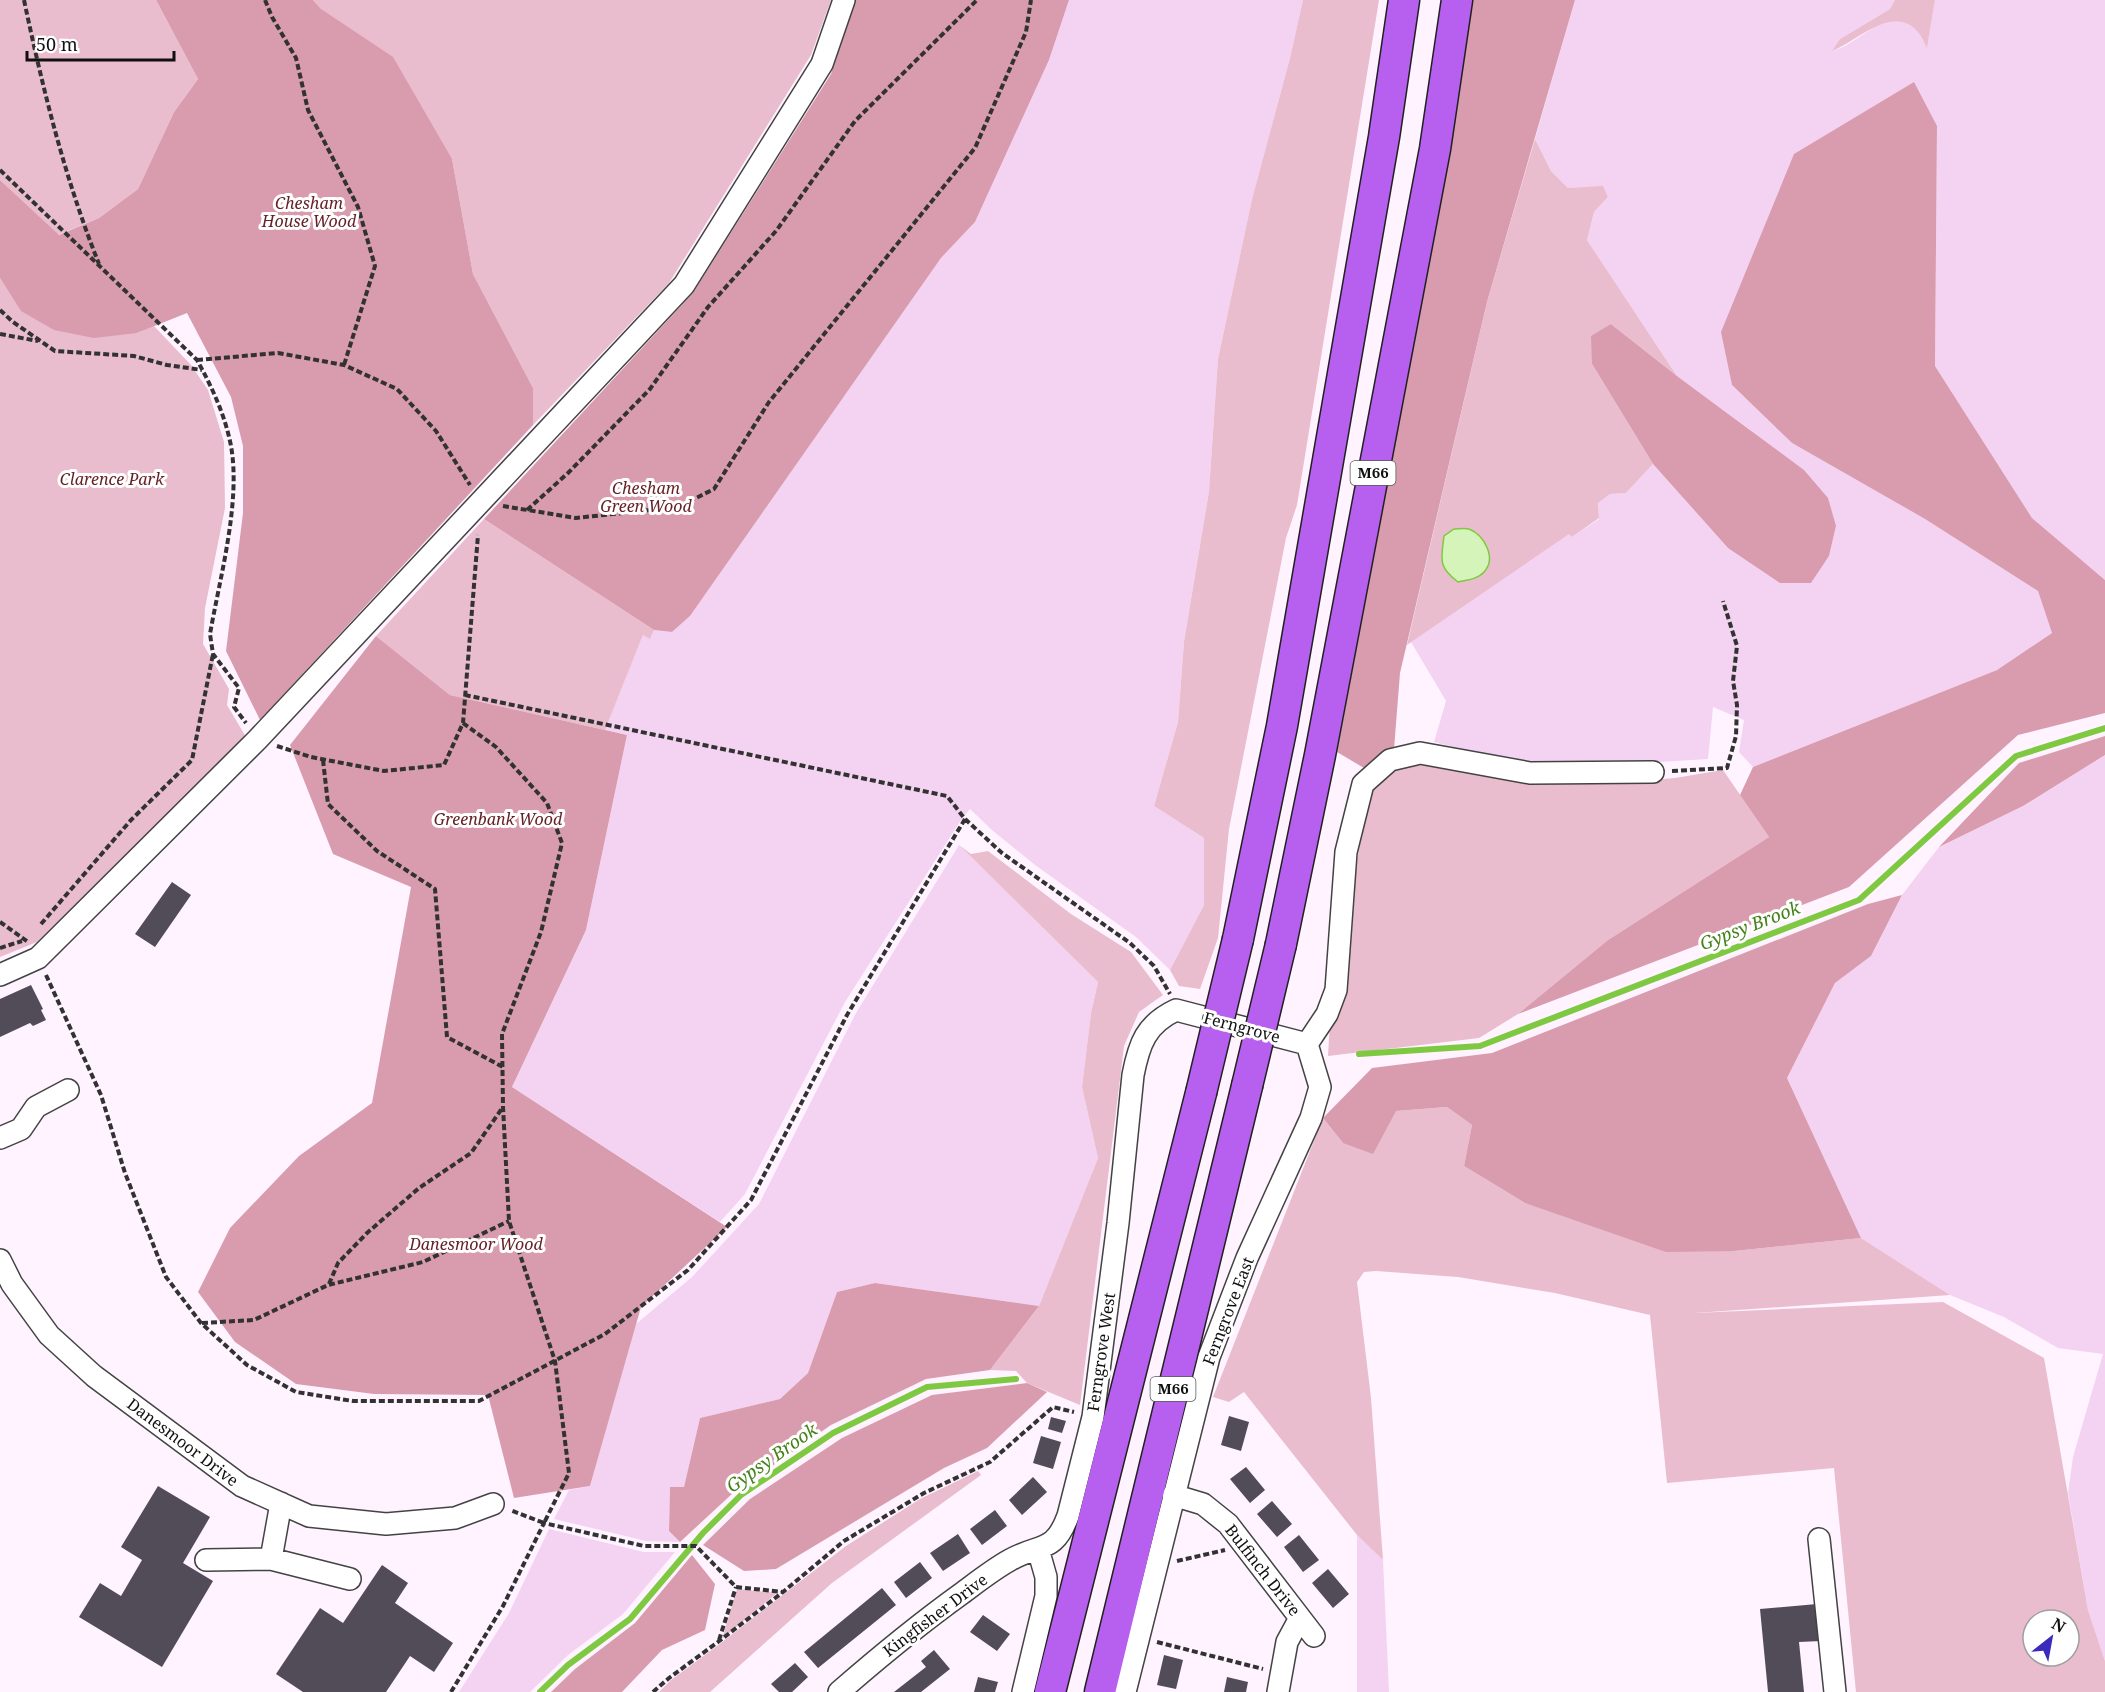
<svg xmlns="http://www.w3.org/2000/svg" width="2105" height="1692" viewBox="0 0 2105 1692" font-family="'Noto Serif',serif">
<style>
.farmland{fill:#f4d3f2}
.green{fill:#e9bdcd;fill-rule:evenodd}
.forest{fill:#d99cae}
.water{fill:#d5f4b9;stroke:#7fc942;stroke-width:1.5}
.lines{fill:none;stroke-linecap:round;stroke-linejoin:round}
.stream{stroke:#7fc942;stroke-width:6}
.building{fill:#524c58}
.minor-casing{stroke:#434343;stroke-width:24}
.highway-casing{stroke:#212121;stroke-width:33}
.path{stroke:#323232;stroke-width:4;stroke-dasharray:6 3;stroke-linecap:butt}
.minor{stroke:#fff;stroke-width:21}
.highway{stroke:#b760ef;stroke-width:30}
.highway-bridge-casing{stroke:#212121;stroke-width:33;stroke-linecap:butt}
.highway-bridge{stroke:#b760ef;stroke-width:30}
.labels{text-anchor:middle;stroke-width:6;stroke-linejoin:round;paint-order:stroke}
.shield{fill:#fff;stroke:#585858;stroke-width:1.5}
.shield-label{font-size:15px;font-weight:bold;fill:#101010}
.park-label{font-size:16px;font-style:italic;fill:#662125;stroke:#fff}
.street-label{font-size:16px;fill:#101010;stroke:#fff}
.water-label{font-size:18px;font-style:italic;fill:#45821a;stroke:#fff}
</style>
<rect width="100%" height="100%" fill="#fef3ff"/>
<path class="farmland" d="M1069,0H1303L1290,58L1252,199L1218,359L1209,491L1184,642L1178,722L1154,806L1204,838V905L1170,970L1136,937L1035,865L993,831L970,809L961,820L845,1002L745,1194L720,1222L512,1087L586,930L627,735L605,730L643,635L650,638L654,630L672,632L690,616L941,258L975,222L1049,60Z
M1575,0H1895L1890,9L1840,39L1833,51L1845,46L1884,21L1903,20L1918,31L1927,47L1935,0H2105V580L2032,518L1935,366L1937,126L1732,385L1792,443L1925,519L2038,591L2052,633L1997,670L1753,767L1739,752L1744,720L1713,707L1708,759L1610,765H1524L1434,742L1446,701L1411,642L1569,533L1572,537L1599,519L1598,503L1610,494L1626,493L1653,464L1728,548L1811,583L1829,556L1836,526L1749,429L1677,376L1587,240L1594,212L1608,197L1603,187L1568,188L1551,171L1535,139Z
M2105,755V1661L2088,1610L2068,1493L2073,1457L2103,1354L2058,1348L2004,1317L1950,1295L1861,1238L1787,1078L1835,983L1871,956L1902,895L1939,847L2023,806Z
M959,845L1098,982L1091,1013L1082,1087L1098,1158L1039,1306L875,1283L837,1292L808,1373L780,1399L700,1418L684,1487H670L669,1531L680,1542L646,1541L554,1519L569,1490L590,1486L636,1324L692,1277L759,1204L856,1013Z
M549,1529L644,1552H675L623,1614L568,1655L530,1692H459L509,1613Z
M1357,1535L1383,1560L1389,1692H1357Z"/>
<path class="green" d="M0,0H156L198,79L174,112L138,189L99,218L58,235L0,180Z
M313,0H831L811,55L669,283L533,425V388L473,274L452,159Z
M1303,0H1379L1297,505L1286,538L1229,829L1218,938L1200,989L1179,986L1170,970L1204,905V838L1154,806L1178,722L1184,642L1209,491L1218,359L1252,199L1290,58Z
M1895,0H1935L1927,48C1924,42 1921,35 1917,31C1892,4 1858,41 1832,51L1840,39L1890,9Z
M1535,139L1551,171L1568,188L1603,186L1608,197L1594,212L1587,240L1677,376L1611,324L1592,364L1653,464L1626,493L1610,494L1598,503L1599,518L1572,537L1569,534L1407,645L1487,302Z
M0,278L21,310L137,333L154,326L191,365L208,390L224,442L225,508L205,608L203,644L229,689L227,705L246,737L37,942L0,957Z
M484,519L654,630L650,639L643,635L605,730L450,695L376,636Z
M1430,765L1630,782L1675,778L1723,770L1769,837L1608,940L1518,1014L1479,1038L1328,1056L1330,1020L1351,929L1352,919L1348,912L1369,793L1397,766Z
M959,845L971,854L988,851L1071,914L1131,952L1163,995L1139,1012L1124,1046L1080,1405L1027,1383L1016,1371L990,1370L1039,1306L1098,1158L1082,1087L1091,1013L1098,982Z
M1447,1107L1472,1125L1464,1166L1525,1203L1734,1251L1861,1238L1950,1295L1695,1313L1943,1302L2044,1358L2088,1610L2105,1661V1692H1856L1834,1468L1667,1483L1650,1315L1555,1293L1458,1277L1376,1271L1364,1272L1357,1282L1371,1398L1383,1560L1357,1535L1244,1392L1229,1402L1213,1397L1323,1118L1343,1143L1396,1111ZM2033,1620H2069V1656H2033Z
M978,1471L981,1475L832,1583L710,1692H659L671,1680L717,1646L846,1546L920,1499Z
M737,1589L777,1593L722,1639Z"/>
<path class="forest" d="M156,0H313L321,9L393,57L452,159L473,274L533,388V425L260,720L226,651L243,513V446L231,397L187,313L137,333L94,338L54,330L21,311L0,278V180L59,235L99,218L138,189L174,112L198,79Z
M855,0H1069L1049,60L975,222L941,258L690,616L672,632L654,630L484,519L693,293L831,74Z
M1469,0H1575L1487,302L1400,673L1394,749L1364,768L1337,752L1427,274Z
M1914,82L1937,126L1935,366L2032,518L2105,580V713L2018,735L1849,887L1518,1014L1608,940L1769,837L1740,795L1753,767L1997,670L2052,633L2038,591L1925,519L1792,443L1732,385L1721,332L1794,154Z
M1611,324L1677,376L1804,470L1828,498L1836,526L1829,556L1811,583H1780L1728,548L1653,464L1592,364L1591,336Z
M376,636L450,695L627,735L586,930L512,1087L727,1227L641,1307L590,1486L514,1498L488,1395L374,1394L296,1384L235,1342L198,1292L230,1228L299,1156L372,1103L411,887L333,854L290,745Z
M2105,736V755L2023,806L1939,847L2019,763Z
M1902,895L1871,956L1835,983L1787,1078L1861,1238L1734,1251L1666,1252L1525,1203L1464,1166L1472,1125L1447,1107L1396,1111L1373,1154L1343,1143L1323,1118L1372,1068L1492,1053L1868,904Z
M875,1283L1039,1306L990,1370L926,1379L831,1425L733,1493L680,1542L669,1531L670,1487H684L700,1418L780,1399L808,1373L837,1292Z
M1027,1383L1047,1392L987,1448L944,1468L776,1569L744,1571L703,1545L750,1499L842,1438L932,1395Z
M692,1555L715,1584L705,1630L662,1650L622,1692H551L575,1669L635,1623Z"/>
<path class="water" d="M1454,529C1458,529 1465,528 1469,529C1484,535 1497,558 1484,572C1478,579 1467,580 1458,582C1438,567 1441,560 1444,536Z"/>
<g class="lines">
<path class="stream" d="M1359,1054L1480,1046L1859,900L2016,756L2105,728
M540,1692L568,1665L630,1619L703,1533L741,1495L833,1433L927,1387L1016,1379"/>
</g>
<path class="building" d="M172,882L191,895L155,947L135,934Z
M31,985L43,1009L41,1010L46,1020L33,1026L30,1023L0,1037V999Z
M1229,1416L1249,1422L1241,1451L1221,1445Z
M1051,1417L1066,1421L1062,1433L1048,1429Z
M1041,1436L1061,1442L1053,1469L1033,1463Z
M1246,1467L1265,1490L1250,1503L1230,1479Z
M1033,1477L1047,1492L1022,1515L1009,1500Z
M158,1486L210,1517L183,1563L213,1581L162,1667L79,1617L100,1583L121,1596L142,1560L121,1547Z
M1272,1501L1292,1524L1277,1537L1257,1514Z
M995,1510L1007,1526L982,1545L970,1529Z
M958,1534L970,1553L943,1571L930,1553Z
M1299,1535L1319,1560L1303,1572L1284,1547Z
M920,1562L932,1578L906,1598L894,1582Z
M382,1565L408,1583L395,1603L453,1643L434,1672L410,1656L386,1692H303L276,1674L320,1608L343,1623Z
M1328,1569L1349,1594L1333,1608L1312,1583Z
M882,1588L896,1605L818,1668L804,1652Z
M1817,1604L1821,1641L1799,1642L1804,1692H1768L1760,1609Z
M983,1615L1010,1634L997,1651L970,1632Z
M934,1650L950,1669L921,1692H894L926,1667L921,1661Z
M1164,1655L1183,1660L1176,1689L1157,1685Z
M795,1663L808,1677L792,1692H779L771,1684Z
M978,1677L998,1682L995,1692H974Z
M1227,1677L1248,1682L1246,1692H1224Z"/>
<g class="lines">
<defs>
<path id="minor" d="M0,975L38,958L257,740L684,285L822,64L844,0
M1307,1044L1327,1014L1336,990L1346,852L1363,784L1390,760L1420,753L1530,773L1653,772
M0,1138L21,1129L36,1107L68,1090
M0,1260L12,1284L49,1335L94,1376L242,1486L309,1516L386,1524L455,1518L493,1504
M1173,1495L1203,1504L1228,1524L1314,1636
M1819,1539L1835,1692
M271,1559L281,1503
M206,1560L271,1559L350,1579
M839,1692C878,1658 918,1625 961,1594C976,1583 992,1570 1010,1560C1040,1543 1054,1554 1068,1516L1093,1417L1118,1223L1133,1075C1139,1044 1146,1024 1176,1010L1307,1044
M1023,1692L1046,1596V1577L1038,1549
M1125,1692L1209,1357L1247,1258L1311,1118L1320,1087L1307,1044
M1278,1692L1287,1642L1300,1618"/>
<path id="highway" d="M1238,939L1282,726L1384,137L1404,0
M1281,944L1320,755L1435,149L1457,0
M1050,1692L1201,1093
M1100,1692L1247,1086"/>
</defs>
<use href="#minor" class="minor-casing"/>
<use href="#highway" class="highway-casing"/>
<path class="path" d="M24,0C43,90 65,179 99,264
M265,0L272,17L296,58L308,110L358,207L375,266L344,365
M0,170L197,360C212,387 225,415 231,446C241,502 220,577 210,634L213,654L239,688L234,707L246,723
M0,310L13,322L55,351L134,356L167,365L202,370
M0,334L38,341
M197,360L278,353L344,365L397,389L436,431L470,485
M503,506L576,518L678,507L714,489L769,402L975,148L1026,32L1031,0
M527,510L568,473L650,389L708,307L776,231L855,121L977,0
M463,723L496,747L547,803L562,843L541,932L502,1034L503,1107L509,1221L555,1361L569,1473L544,1523L510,1510
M277,746L311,757L384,771L444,765L463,723L478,535
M323,760L328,804L377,851L435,889L447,1037L503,1067
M1672,771L1727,768L1736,736L1737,705L1733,681L1737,646L1723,601
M965,819L1002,853L1130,943L1154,966L1170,994
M0,922L28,942
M41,924L131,820L192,760L213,654
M0,948L22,941
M46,975L101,1095L125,1173L166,1277L201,1323L247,1365L296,1392L353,1401H479L605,1334L688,1270L751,1200L847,1015L965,819L947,796L465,695
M329,1284L338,1263L367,1233L419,1188L471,1153L503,1107
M202,1323L254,1320L328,1285L423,1262L509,1221
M1177,1561L1225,1550
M719,1640L736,1587
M1157,1642L1263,1669
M451,1692L503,1606L544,1523L644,1546H696L736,1587L783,1592
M653,1692L669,1678L718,1642L783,1592L844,1541L924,1493L990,1462L1053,1407L1074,1412"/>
<use href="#minor" class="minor"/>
<use href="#highway" class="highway"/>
<defs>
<path id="highway-bridge" d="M1247,1086L1281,944
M1201,1093L1238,939"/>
</defs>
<use href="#highway-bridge" class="highway-bridge-casing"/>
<use href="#highway-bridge" class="highway-bridge"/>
</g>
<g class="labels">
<g class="shield">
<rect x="1350.5" y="461" width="45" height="24" rx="4.5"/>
<rect x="1150.5" y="1377" width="45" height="24" rx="4.5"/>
</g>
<g class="shield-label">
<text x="1373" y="478">M66</text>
<text x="1173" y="1394">M66</text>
</g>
<g class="park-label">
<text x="309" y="209">Chesham<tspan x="309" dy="18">House Wood</tspan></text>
<text x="112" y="485">Clarence Park</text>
<text x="646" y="494">Chesham<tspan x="646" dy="18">Green Wood</tspan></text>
<text x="498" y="825">Greenbank Wood</text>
<text x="476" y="1250">Danesmoor Wood</text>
</g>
<g class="street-label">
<text transform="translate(1242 1027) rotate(15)" y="6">Ferngrove</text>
<text transform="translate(1228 1311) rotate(-69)" y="6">Ferngrove East</text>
<text transform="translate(1101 1352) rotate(-82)" y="6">Ferngrove West</text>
<text transform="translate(183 1442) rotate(37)" y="6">Danesmoor Drive</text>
<text transform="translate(1263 1570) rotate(52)" y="6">Bulfinch Drive</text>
<text transform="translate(935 1615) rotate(-37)" y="6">Kingfisher Drive</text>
</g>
<g class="water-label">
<text transform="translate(1750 926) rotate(-21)" y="6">Gypsy Brook</text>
<text transform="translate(772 1458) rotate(-35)" y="6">Gypsy Brook</text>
</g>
</g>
<g transform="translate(2051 1638) rotate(31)"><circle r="28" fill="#ffffff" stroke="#9f9f9f" stroke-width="1.5"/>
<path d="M0-4.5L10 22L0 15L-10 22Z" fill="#3a2bbc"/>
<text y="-9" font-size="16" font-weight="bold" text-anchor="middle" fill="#101010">N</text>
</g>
<path d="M27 51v9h147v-9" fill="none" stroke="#101010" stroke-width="3"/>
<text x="36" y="51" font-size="18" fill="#101010" stroke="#ffffff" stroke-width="4.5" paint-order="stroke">50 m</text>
</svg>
